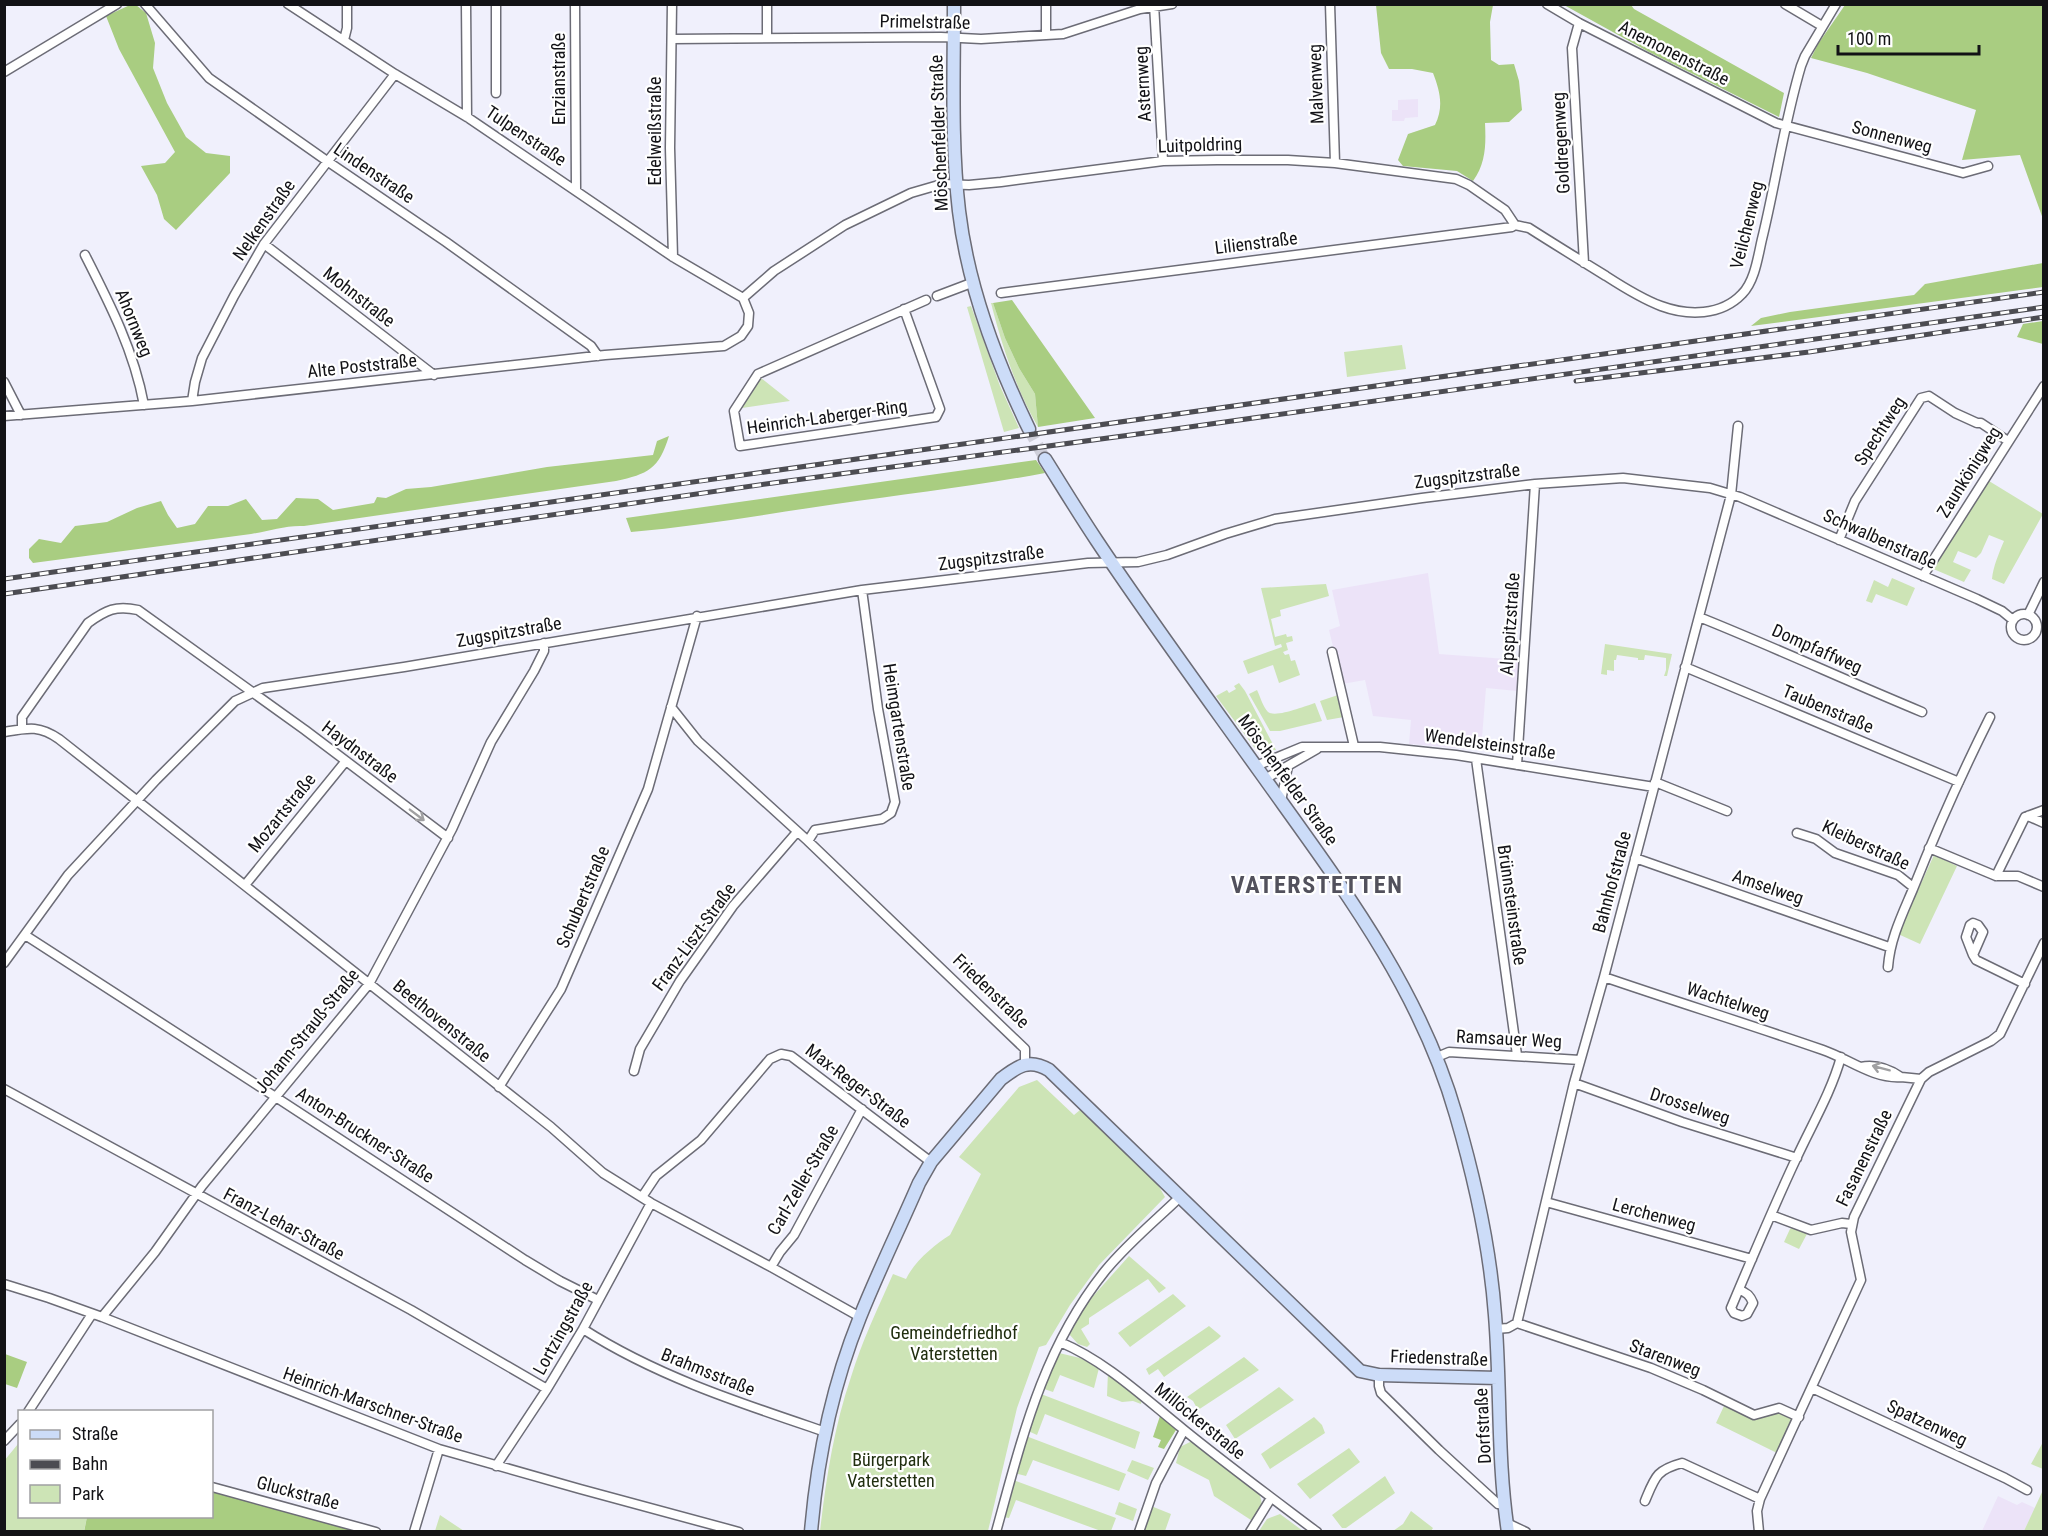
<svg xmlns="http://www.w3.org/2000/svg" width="2048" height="1536" viewBox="0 0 2048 1536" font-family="'Roboto Condensed',sans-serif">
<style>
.education{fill:#ece3f8}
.green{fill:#cde4b6}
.forest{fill:#a9cd81}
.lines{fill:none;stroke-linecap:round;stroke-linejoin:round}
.secondary-tunnel{stroke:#cfcfda;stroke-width:12;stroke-dasharray:12 6;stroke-linecap:butt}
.street-casing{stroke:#6c6c76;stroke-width:11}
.secondary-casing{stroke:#6c6c76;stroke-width:15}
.street{stroke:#fff;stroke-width:8}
.secondary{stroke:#ccdcf8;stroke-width:12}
.rail-casing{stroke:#4c4c52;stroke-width:5}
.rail{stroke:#fff;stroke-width:3;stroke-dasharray:9;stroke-linecap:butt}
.oneway{stroke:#a0a0a2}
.labels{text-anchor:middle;stroke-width:4.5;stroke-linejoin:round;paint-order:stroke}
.street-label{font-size:18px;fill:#121216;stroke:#fff}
.park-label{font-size:18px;fill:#202e0f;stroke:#fff}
.district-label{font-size:24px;font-weight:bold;letter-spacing:1.5px;fill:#52515c;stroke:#fff}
</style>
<rect width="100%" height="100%" fill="#f0f0fc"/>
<path class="education" d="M1418,99V117L1405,118L1404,121H1392V110H1398V100Z
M1428,573L1439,654L1520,660L1517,691L1486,688L1481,750L1409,744L1411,720L1373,716L1365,680L1342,684L1329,630L1340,626L1332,590Z
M1998,1496L2017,1505L2022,1502L2035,1508L2024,1531H1982Z"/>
<path class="green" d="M991,303H993L1005,338L1019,368L1035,394L1038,427C1016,389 1002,346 991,303Z
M971,306L1000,386L1019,428L1004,432L967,307Z
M1402,345L1406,369L1347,377L1344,352Z
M761,378L790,401L742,408Z
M1989,481L2043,514L2004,584L1992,579C1993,567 1999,553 2004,541L1989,535L1981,553L1976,558L1958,551L1953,562L1971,570L1964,582L1931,568Z
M1892,578L1915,588L1907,606L1876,594L1872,603L1866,601L1874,580L1888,587Z
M1326,584L1329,596L1280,610L1281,616L1271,619L1275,637L1286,634L1287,637L1292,636L1293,641L1286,643L1288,650L1283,652L1285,655L1289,654L1291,661L1295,660L1300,675L1279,683L1273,665L1248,674L1243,661L1282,647L1281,644L1275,646L1261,588Z
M1605,644L1672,654L1667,676H1664L1666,670V658L1645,655L1644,660H1638V658L1617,655L1616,660H1614V671L1607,670V675L1601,674Z
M1239,683L1245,691L1276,750L1257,751L1216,696L1227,690L1229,693L1236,689L1234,686Z
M1257,690C1260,696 1263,707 1268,712C1276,718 1305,706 1315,703L1322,721L1280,731H1270L1249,694Z
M1338,695L1344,717L1327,720L1320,701Z
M1934,855L1957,866L1920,944L1898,934Z
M1037,1080L1074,1115L1080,1110L1157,1183L1165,1197L1099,1265L1070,1305L1046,1345L1039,1347L1017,1408L988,1531H820C826,1479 834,1427 851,1377C862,1341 878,1308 893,1274L906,1279C914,1262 935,1244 950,1235L981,1174L959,1157L1019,1087Z
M1794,1227L1808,1232L1799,1249L1784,1242L1790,1229Z
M1129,1256L1166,1288L1159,1293L1148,1279L1089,1318V1324L1081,1329L1090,1344L1087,1347L1078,1344L1069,1334L1087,1303Z
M1173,1294L1186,1306L1130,1347L1118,1333Z
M1209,1326L1221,1336L1218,1339L1164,1377L1158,1369L1149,1375L1146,1369Z
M1059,1353L1080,1358L1099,1368L1094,1388L1060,1375L1053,1392L1044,1389Z
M1244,1357L1259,1370L1198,1410L1193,1401L1187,1397Z
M1108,1372L1142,1398L1141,1404L1133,1401L1122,1402L1107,1396Z
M1279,1387L1294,1400L1235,1439L1226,1425Z
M1041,1394L1140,1432L1135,1449L1045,1414L1037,1435L1028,1431Z
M1724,1406L1754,1419L1778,1411L1794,1419L1777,1453L1716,1423Z
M1314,1417L1322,1425L1325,1433L1270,1469L1261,1454Z
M1026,1436L1126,1474L1119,1491L1033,1460L1026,1476L1014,1473Z
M1192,1441L1259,1493C1264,1506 1262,1511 1254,1522L1214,1496L1209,1480L1176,1463L1180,1447Z
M2043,1442V1469L2031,1464Z
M18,1444L20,1516L87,1517L84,1531H5L4,1461Z
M1349,1448L1360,1462L1310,1499L1297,1484Z
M1132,1460L1154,1468L1148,1480L1127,1471Z
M1385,1476L1395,1493L1346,1528H1342L1332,1515Z
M1013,1480L1116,1518L1111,1531H1101L1016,1500L1009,1518L1003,1517Z
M2043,1490V1531H2024Z
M1119,1502L1137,1509L1133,1521L1115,1514Z
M1151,1506L1171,1514L1165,1531L1142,1532Z
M1411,1511L1433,1528L1431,1531H1393L1403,1524Z
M1280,1514L1303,1531H1259L1267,1519Z
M440,1515L464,1531H435Z"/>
<path class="forest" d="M130,5H136L146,13L155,43L153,68L167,103L186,137L206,153L230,156V173L176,230L164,219L157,195L141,166L165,163L175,152L119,49L106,16Z
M1376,5H1493L1490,22L1491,60L1499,65L1514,64L1519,81L1522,110L1509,122L1485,123C1486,144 1486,163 1473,181L1457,171L1403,166L1398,160L1408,134L1435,125C1444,107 1440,91 1433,73L1412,69H1389L1381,53Z
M1564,5H1631L1634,9L1784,93L1779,117L1649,52Z
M1845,5H2043V219L2020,155L1962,160L1976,110L1867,73L1811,58L1818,44Z
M2043,263V287L1751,326L1761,318L1790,312L1914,295L1925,284Z
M1012,300L1095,418L1038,427L1035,394L1019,368L1005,338L993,303Z
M2043,321V344L2017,337L2023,324Z
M669,436C659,469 648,474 616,481L304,526C286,525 269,531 251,534L33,563L29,558V549L39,539L61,543L75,526L107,522L137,508L161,501L168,515L177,528L195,524L208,506H228L246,499L262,520L277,519L296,498L318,499L333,510L374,503L377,497L386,498L406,489L431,487L547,467L653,455L657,441Z
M1036,460L1045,473C975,486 906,494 836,504C767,514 700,526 631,532L626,518Z
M5,1354L27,1362L17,1388L5,1384Z
M1160,1416L1176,1430L1164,1449L1158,1447L1161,1440L1153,1437Z
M212,1492L364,1532H84L87,1517L212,1516Z"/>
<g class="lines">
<path class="secondary-tunnel" d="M1029,429L1045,459"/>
<defs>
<path id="street" d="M145,4L209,78L327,161L446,242L591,346L598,356
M288,4L395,74L467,117L673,257L743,298
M466,4L467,117
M575,4L576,190
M672,4L670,148L673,257
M767,4V38
M1046,4V35
M1154,4L1163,161
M1330,4L1335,163
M1547,4L1579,23L1776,123L1963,173L1988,166
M1785,4L1822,26
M1579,23L1572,48L1584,263
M672,39L941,37L981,39L1063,34L1140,9L1172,4
M344,40L347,28V4
M4,72L117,4
M496,93V4
M264,244L434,375
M85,255C110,304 134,351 144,405
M1001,293L1512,227L1515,225
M937,296L974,282
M743,298L774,271L845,225L911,193L942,184L969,185L1001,182L1163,161L1217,160H1288L1335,163L1456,179L1469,185L1505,210L1515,225L1529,228C1554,244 1580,260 1606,276C1623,287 1642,299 1661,306C1688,316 1721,316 1742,294C1755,281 1758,256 1762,239C1776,182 1784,123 1801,66L1805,56L1836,4
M904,309L940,409L936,417L740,446L734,411L758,374L926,300
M4,382L21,415
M192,401L195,382L202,358L234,296L264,244L395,74
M4,416L192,401L605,355L724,346L741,336L748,326L749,313L743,298
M1839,540L1855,501L1921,398L1929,396L1955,413L1977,423H1981L2008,441
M1923,576L2044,386
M2011 627a13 13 0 1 1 26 0a13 13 0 1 1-26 0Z
M2028,615L2044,582
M1699,617C1774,647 1847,681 1922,712
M1332,652L1354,746
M1685,667L1959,782
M671,707L698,741L808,841L1025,1049V1065
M22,729V717L88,623C106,610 116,605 138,610L305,730L448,838
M4,732C28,728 39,725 59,739L551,1127L603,1173L651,1203L771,1267L860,1317
M1476,759L1517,1055
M1517,765L1535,484
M1256,766L1302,747H1380L1456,755L1654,787
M1265,779L1317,749
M1655,782L1727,811
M1281,801L1288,766
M2044,810L2025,817L1996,876H2018L2044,887
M2028,816L2044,823
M1797,833L1816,839L1835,853L1898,875L1913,887
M808,841L815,830L882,819L891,813L895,802L878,709L862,590
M1929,848L1996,876
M1635,858L1889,947
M245,885L345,762
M25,935L271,1094L525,1260L560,1281L598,1300
M1973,955L1966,937L1970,925L1973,923L1978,925L1983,932L1973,955L1976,960L2025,984
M4,963L68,875L156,780L235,701L263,688L404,667L862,590L1088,563L1138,562L1167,555L1225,534L1275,519L1422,498L1535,484L1623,478L1710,488L1740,497L1977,599L2002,611L2013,620
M1888,967C1890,939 1902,915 1913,889C1936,831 1962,773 1990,717
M1604,977C1677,1002 1751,1025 1823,1050C1849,1059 1873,1079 1901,1077C1889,1069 1875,1064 1861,1067
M1437,1057L1449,1052L1580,1060
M634,1071L640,1049L680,981L733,906L797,832
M1901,1077L1921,1079
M1574,1083L1682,1122L1797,1158
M499,1087L561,989L648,789L697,616
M4,1089L411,1310L547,1389
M642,1197L656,1176L701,1140L770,1059L781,1054L791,1056L931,1162
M1546,1202L1752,1259
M1771,1215L1811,1230L1842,1223L1851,1224
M771,1267L780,1252L794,1235L862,1109
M4,1284L49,1298L102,1317L439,1449L580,1489L739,1532
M1739,1290C1746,1292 1750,1295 1753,1303L1747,1314L1742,1316L1734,1313L1731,1308C1752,1258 1773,1208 1796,1159C1811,1126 1831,1093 1841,1057
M102,1317L155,1252L202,1186L369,984L452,829L491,742L534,671L544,651V643
M1517,1323L1651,1368L1703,1390L1754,1415L1779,1408L1799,1417
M583,1329C658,1377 743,1404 826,1432
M1496,1329L1508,1328L1517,1323L1574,1083L1604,977L1731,495L1738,426
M1060,1342C1107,1362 1143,1397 1183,1429C1226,1464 1272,1498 1317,1532
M1379,1375V1386L1381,1393L1439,1450L1498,1504L1505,1505
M1812,1388L2005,1478L2027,1490
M28,1412L92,1314
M4,1441L20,1424
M496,1466L547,1389L583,1329L651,1203
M212,1487L376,1532
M1645,1501C1655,1477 1656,1470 1682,1463L1760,1499
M1507,1523L1526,1532
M414,1532L439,1449
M996,1532C1022,1438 1043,1348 1105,1271C1127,1244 1155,1221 1180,1197
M1139,1532L1156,1483L1184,1430
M1250,1532L1271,1498
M1759,1532L1757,1511L1760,1499L1861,1280L1851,1232L1854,1217L1921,1079L1929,1072L1991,1041L2000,1034L2044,943"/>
<path id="secondary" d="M954,4C954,73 951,143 959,211C968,287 996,361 1029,429
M1045,459C1062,486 1079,514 1097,541C1149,619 1205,695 1260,772C1337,880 1419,985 1456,1115C1475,1180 1490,1247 1495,1315C1501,1387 1497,1460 1508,1532
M811,1532C817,1460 833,1384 860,1317C878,1272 900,1227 919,1183L931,1162L1001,1079C1018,1066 1029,1058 1049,1070L1360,1371L1379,1375L1498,1378"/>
</defs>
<use href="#street" class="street-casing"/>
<use href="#secondary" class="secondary-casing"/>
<use href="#street" class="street"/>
<use href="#secondary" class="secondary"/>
<defs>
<path id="rail" d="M1576,381L1809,352L2044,317
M4,579L2044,292
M4,594L773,483L1175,429L2044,307"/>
</defs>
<use href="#rail" class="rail-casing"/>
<use href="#rail" class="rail"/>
</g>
<defs><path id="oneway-shaft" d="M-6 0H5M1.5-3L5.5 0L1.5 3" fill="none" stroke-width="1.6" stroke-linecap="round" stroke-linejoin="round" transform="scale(1.5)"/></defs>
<g class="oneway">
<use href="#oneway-shaft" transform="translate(417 815) rotate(37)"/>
<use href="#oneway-shaft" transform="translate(1881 1068) rotate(-165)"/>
</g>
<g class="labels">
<g class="street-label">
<text transform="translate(925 22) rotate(1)" y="6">Primelstraße</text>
<text transform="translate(1674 53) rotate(27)" y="6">Anemonenstraße</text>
<text transform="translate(559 79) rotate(-90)" y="6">Enzianstraße</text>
<text transform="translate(1143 84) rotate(-93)" y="6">Asternweg</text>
<text transform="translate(1316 84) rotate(-92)" y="6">Malvenweg</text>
<text transform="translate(655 131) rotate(-90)" y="6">Edelweißstraße</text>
<text transform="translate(939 133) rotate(-92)" y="6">Möschenfelder Straße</text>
<text transform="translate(526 136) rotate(34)" y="6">Tulpenstraße</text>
<text transform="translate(1892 137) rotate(15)" y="6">Sonnenweg</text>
<text transform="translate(1561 143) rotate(-93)" y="6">Goldregenweg</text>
<text transform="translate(1200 145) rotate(-2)" y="6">Luitpoldring</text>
<text transform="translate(374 173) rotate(34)" y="6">Lindenstraße</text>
<text transform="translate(264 220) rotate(-55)" y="6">Nelkenstraße</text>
<text transform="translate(1747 225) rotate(-76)" y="6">Veilchenweg</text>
<text transform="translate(1256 243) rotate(-7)" y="6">Lilienstraße</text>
<text transform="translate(359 297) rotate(38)" y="6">Mohnstraße</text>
<text transform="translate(134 323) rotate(68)" y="6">Ahornweg</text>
<text transform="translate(362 366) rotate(-6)" y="6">Alte Poststraße</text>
<text transform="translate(827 417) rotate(-8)" y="6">Heinrich-Laberger-Ring</text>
<text transform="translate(1880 431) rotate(-57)" y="6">Spechtweg</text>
<text transform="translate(1969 472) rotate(-58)" y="6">Zaunkönigweg</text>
<text transform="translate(1467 476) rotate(-7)" y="6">Zugspitzstraße</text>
<text transform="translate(1880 539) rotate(24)" y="6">Schwalbenstraße</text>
<text transform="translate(991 558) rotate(-7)" y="6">Zugspitzstraße</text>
<text transform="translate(1510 624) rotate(-86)" y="6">Alpspitzstraße</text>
<text transform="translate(509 632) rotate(-10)" y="6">Zugspitzstraße</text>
<text transform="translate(1817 649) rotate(24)" y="6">Dompfaffweg</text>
<text transform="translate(1828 709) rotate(23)" y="6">Taubenstraße</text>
<text transform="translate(899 727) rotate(81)" y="6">Heimgartenstraße</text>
<text transform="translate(1490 744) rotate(8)" y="6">Wendelsteinstraße</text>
<text transform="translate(360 752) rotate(37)" y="6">Haydnstraße</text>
<text transform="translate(1288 780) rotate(54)" y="6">Möschenfelder Straße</text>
<text transform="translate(282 813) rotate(-51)" y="6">Mozartstraße</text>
<text transform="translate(1866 845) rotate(25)" y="6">Kleiberstraße</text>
<text transform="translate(1612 882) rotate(-75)" y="6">Bahnhofstraße</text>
<text transform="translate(1768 887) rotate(19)" y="6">Amselweg</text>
<text transform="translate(583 897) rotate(-67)" y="6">Schubertstraße</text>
<text transform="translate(1512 905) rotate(82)" y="6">Brünnsteinstraße</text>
<text transform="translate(694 937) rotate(-54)" y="6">Franz-Liszt-Straße</text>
<text transform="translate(991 991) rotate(44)" y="6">Friedenstraße</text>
<text transform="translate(1728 1001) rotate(18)" y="6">Wachtelweg</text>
<text transform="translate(442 1021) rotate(39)" y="6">Beethovenstraße</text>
<text transform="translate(307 1031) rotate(-51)" y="6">Johann-Strauß-Straße</text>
<text transform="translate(1509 1039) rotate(3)" y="6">Ramsauer Weg</text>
<text transform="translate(858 1086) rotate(37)" y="6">Max-Reger-Straße</text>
<text transform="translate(1690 1106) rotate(18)" y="6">Drosselweg</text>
<text transform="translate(365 1135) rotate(33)" y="6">Anton-Bruckner-Straße</text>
<text transform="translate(1864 1158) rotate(-64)" y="6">Fasanenstraße</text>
<text transform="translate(803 1180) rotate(-60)" y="6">Carl-Zeller-Straße</text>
<text transform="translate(1654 1215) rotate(15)" y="6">Lerchenweg</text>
<text transform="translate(284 1224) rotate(28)" y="6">Franz-Lehar-Straße</text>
<text transform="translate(563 1328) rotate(-61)" y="6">Lortzingstraße</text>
<text transform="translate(1439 1358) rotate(2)" y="6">Friedenstraße</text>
<text transform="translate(1665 1358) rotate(21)" y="6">Starenweg</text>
<text transform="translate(708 1372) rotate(22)" y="6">Brahmsstraße</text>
<text transform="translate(373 1405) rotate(20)" y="6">Heinrich-Marschner-Straße</text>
<text transform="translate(1200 1421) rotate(39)" y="6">Millöckerstraße</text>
<text transform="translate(1927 1423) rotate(25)" y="6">Spatzenweg</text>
<text transform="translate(1483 1426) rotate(-93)" y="6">Dorfstraße</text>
<text transform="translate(298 1493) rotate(15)" y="6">Gluckstraße</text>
</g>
<g class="park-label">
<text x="954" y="1339">Gemeindefriedhof<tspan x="954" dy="21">Vaterstetten</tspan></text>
<text x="891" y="1466">Bürgerpark<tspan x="891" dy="21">Vaterstetten</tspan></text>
</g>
<g class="district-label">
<text x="1317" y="893">VATERSTETTEN</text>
</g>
</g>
<rect width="2048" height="1536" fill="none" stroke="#121216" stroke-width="12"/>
<rect x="18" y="1410" width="195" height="108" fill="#ffffff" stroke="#a0a0a2" stroke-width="1.5"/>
<rect x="30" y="1430" width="30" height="9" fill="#ccdcf8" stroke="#a0a0a2" stroke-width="1.5"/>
<text x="72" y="1440" font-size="18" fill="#121216">Straße</text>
<rect x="30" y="1460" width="30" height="9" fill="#4c4c52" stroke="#a0a0a2" stroke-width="1.5"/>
<text x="72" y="1470" font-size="18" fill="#121216">Bahn</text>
<rect x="30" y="1485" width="30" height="18" fill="#cde4b6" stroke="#a0a0a2" stroke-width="1.5"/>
<text x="72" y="1500" font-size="18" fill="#121216">Park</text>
<path d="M1838 45v9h141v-9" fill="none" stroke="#121216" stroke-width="3"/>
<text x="1847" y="45" font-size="18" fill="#121216" stroke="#ffffff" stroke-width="4.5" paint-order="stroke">100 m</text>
</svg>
